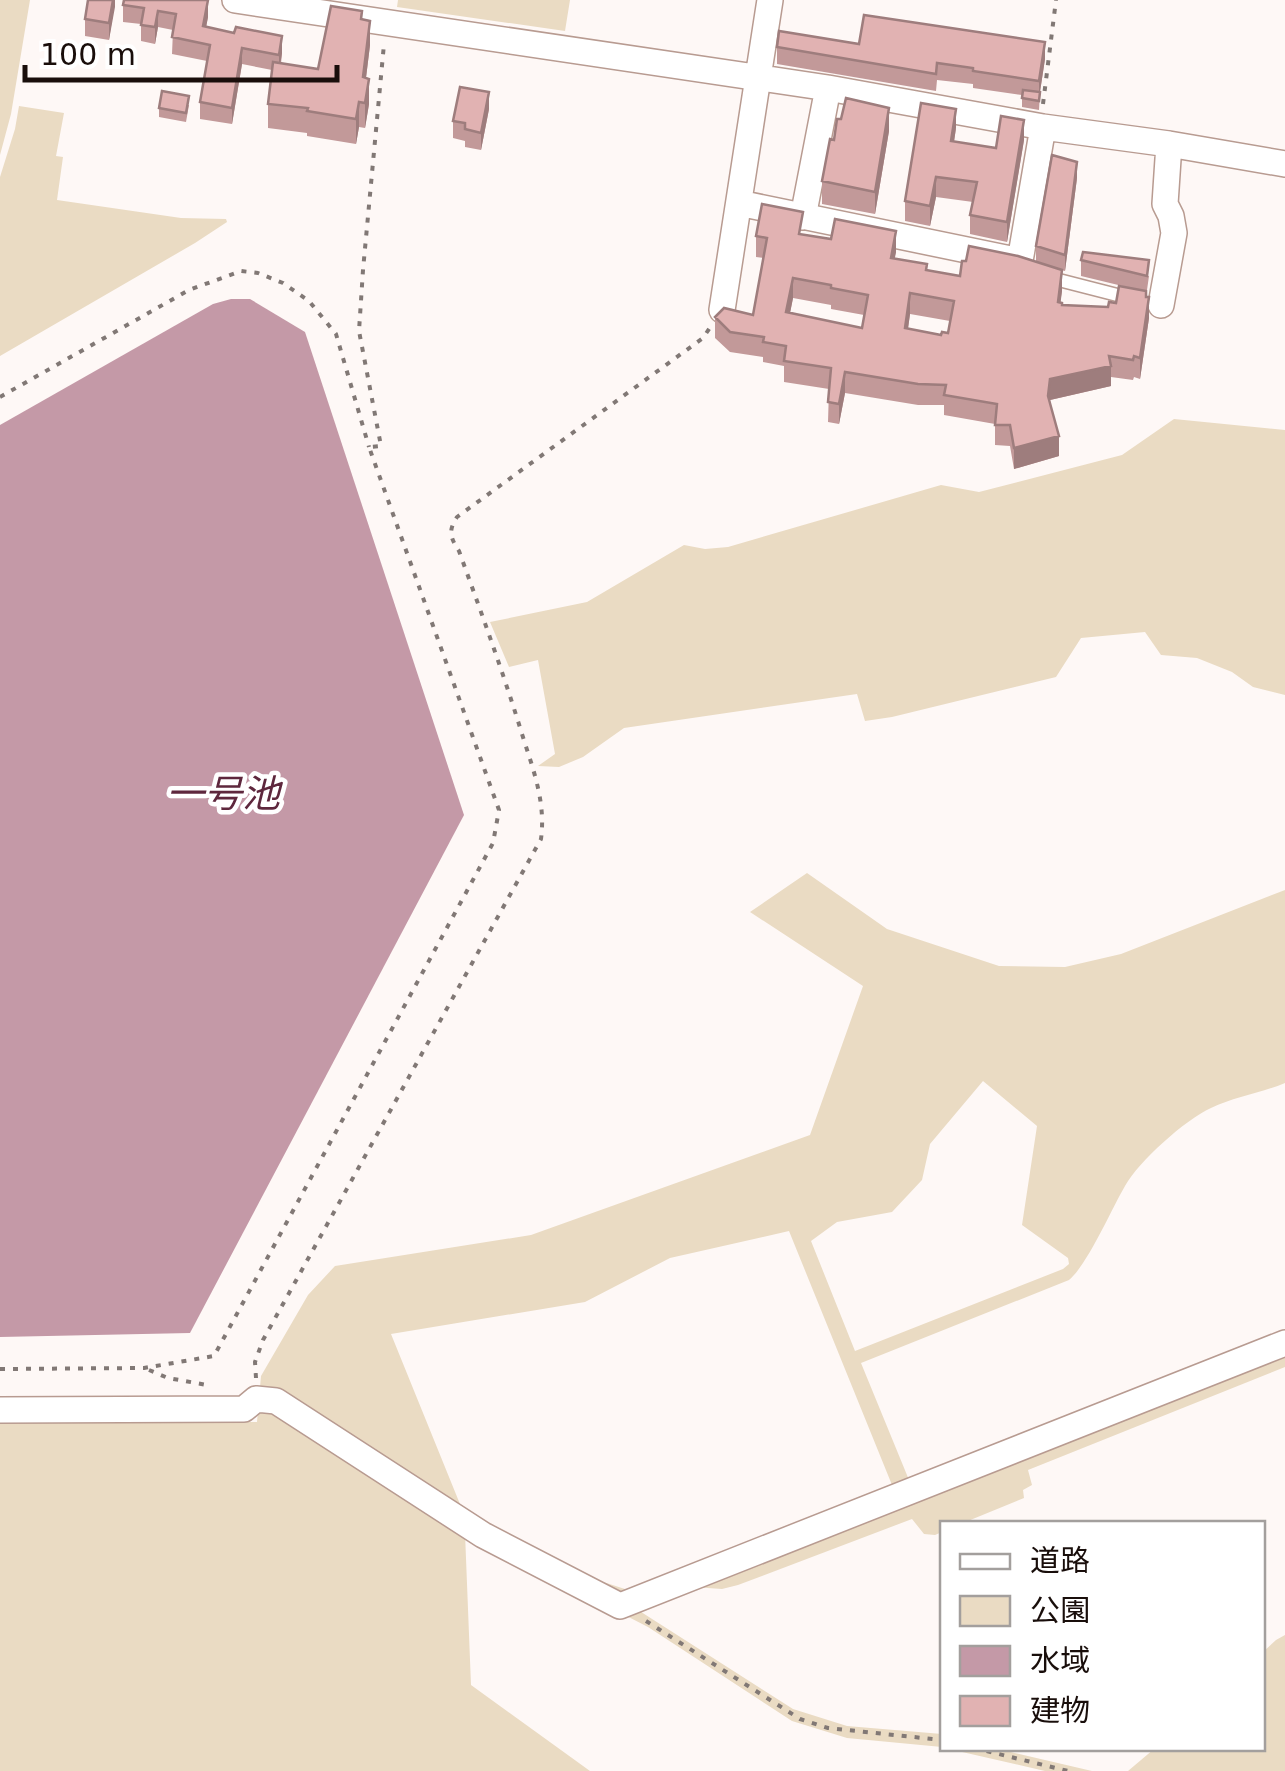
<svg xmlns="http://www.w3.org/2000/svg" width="1285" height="1771" viewBox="0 0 1285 1771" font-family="'DejaVu Sans','Noto Sans JP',sans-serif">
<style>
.green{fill:#eadbc3;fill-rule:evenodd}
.water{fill:#c499a7}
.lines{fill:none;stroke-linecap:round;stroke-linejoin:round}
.lane-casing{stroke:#b89b91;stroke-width:15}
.street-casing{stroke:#b89b91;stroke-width:28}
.path{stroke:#817875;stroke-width:4;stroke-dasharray:5 8;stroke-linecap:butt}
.lane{stroke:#fff;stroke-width:12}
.street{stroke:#fff;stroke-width:25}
.wall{fill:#c29999;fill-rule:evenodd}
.shaded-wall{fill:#9e7d7d}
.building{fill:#e1b2b2;stroke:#9e7d7d;stroke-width:2.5;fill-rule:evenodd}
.labels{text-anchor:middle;stroke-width:9;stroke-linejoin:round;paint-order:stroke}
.water-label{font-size:38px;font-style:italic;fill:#5e273d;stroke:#fff}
</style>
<rect width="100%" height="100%" fill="#fef8f6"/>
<path class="green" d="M0,0H30L11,114L0,155Z
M398,0H570L565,31L397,7Z
M19,106L64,113L56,156L63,157L57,200L181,218L226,219L227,222L195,243L0,356V177L15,129Z
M1174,419L1285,430V695L1253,687L1232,672L1197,658L1161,655L1145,632L1081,638L1056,677L892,717L865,721L857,694L624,728L583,757L559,767L538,766L555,754L538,660L509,667L490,622L587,602L684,545L705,549L728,547L941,485L979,492L1122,455Z
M807,873L887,929L999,966L1065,967L1121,954L1285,890V1083C1261,1093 1234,1097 1211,1108C1185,1120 1139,1161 1125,1186C1111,1210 1088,1264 1069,1280L861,1363L909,1480L1285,1330V1367L1028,1470L1032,1485L1023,1490L1024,1498L963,1523L942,1524V1532L935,1535L924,1534L912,1519L738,1585L722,1589L693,1587L638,1610L793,1709L847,1726L942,1734V1747L847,1738L792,1721L648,1627L465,1533L471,1685L590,1771H0V1422H257L261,1376L308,1295L335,1266L531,1235L810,1135L863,986L750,912ZM983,1081L1037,1126L1022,1225L1068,1258L1069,1264L1063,1269L855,1351L811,1241L837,1222L892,1212L922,1180L930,1144ZM789,1231L892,1485L631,1591L545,1563L464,1514L391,1334L585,1302L670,1258Z
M1285,1635V1771H1128L1154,1749L1262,1748L1263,1652L1276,1640Z
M949,1749H998L1092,1771H1045Z"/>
<path class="water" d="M231,299H250L305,332L464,815L190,1333L0,1337V425L213,304Z"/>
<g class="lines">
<defs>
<path id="lane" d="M1047,277L1129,298"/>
<path id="street" d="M235,0L828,88L1043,127L1169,144L1285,164
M739,203L1020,261L1043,127
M803,217L828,88
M1161,305L1174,233L1171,216L1165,204L1169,144
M722,310L770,0
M0,1410L244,1409L256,1399L276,1401L483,1535L620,1606L1285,1343"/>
</defs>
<use href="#lane" class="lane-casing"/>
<use href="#street" class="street-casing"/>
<path class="path" d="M1043,104L1056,0
M0,397L189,290L241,271L258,273L283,283L309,301L336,334L369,447
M0,1369L144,1368L214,1356L493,843L499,810L369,447L381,446L359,331L363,270L384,44
M149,1370L168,1378L207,1385
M256,1378L255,1362L263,1340L541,839C546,802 533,769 522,734C503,672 481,612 459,551C450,537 448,531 457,517L703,338L711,326
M646,1621L800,1719L828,1728L942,1740
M974,1748L1068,1771"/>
<use href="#lane" class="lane"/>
<use href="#street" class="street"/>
</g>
<path class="wall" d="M115,0L109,40L85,36V19Z
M123,5L208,17L206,27L282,53L281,64L318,69L362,19L370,45L366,78L369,104L365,128L359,127L356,144L307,136V133L268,128V104L272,70L242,64L232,124L200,119V102L207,61L172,54L173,30L158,27L155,44L141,41V24L123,22Z
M859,44L1045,59L1040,92L1039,110L1022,107V95L973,88V84L937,80L936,91L777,64V47Z
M189,105L186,122L159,117V108Z
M489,109L481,150L465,147V141L453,138V121Z
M956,128L954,142L996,148L1024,140L1007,242L970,234V215L973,202L936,197L930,226L905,221V201Z
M889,131L875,214L822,204V181L834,140Z
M1077,178L1065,271L1058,269L1062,291L1060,303L1062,305L1108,307L1139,290L1081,276V260L1149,276L1146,297L1149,318L1140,379L1134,377L1133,380L1111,377V386L1050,400L1059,456L1014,469L1010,446L995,445V424L944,415V405H918L845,393L839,424L828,422L829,389L784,382V366L763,362V357L730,352L715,338V317L753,315L764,258L756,257V236L896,252L894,259L927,270L960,276L1036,262V246ZM793,298L831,305V309L864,315L862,328L790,313ZM910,314L950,321L948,333L941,335L908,329Z"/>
<path class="shaded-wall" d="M113,0H115V7L109,40V23Z
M208,0V17L203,43V26Z
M158,11V27L155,44V27Z
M370,21V45L363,102V77Z
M282,36V53L279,72V55Z
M1045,42V59L1039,98V81Z
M242,48V64L232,124V108Z
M369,79V104L365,128V103Z
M489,92V109L481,150V133Z
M359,102V127L356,144V119Z
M889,108V131L875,214V192Z
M956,109V128L951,161V141Z
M1024,120V140L1007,242V222Z
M1077,162V178L1065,271V255Z
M936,177V197L930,226V206Z
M896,231V252L891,279V258Z
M1062,270V291L1058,323V302Z
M793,278V298L786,333V312Z
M910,293V314L905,349V328Z
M1149,297V318L1140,379V358Z
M1111,366V386L1050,400L1048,416V396L1050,379Z
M845,372V393L839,424V404Z
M1059,436V456L1014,469V448Z"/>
<path class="building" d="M88,0H113L109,23L85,19Z
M124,0H208L203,26L234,33L236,27L282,36L279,55L242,48L232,108L200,102L210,45L172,37L176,14L158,11L155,27L141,25L144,8L123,5Z
M331,6L362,11L361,19L370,21L363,77L369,79L365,103L359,102L356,119L307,111L308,108L268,104L273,62L318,69Z
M864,15L1045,42L1039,81L973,71V68L937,63L936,74L777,47L779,31L859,44Z
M460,87L489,92L481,133L465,129V123L453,121Z
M1023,90L1040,92L1039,101L1022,98Z
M162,91L189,96L186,113L159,108Z
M846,98L889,108L875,192L822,181L830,139L834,140L837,119H841Z
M921,103L956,109L951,141L996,148L1001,116L1024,120L1007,222L970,215L977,182L936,177L930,206L905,201Z
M1052,155L1077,162L1065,255L1036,246Z
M762,204L803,212L799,234L831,239L835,219L896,231L891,258L927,264L926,270L960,276L962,261H966L969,246L1018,256L1062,270L1058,302L1062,303V305L1108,307L1109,302L1116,303L1119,286L1146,291V297H1149L1140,358L1134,356L1133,360L1109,356L1111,366L1050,379L1048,396L1059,436L1014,448L1010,425H995L997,404L944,395L946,385L918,384L845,372L839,404L828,402L831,368L784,361L786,346L763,342L764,337L730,332L715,317L724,308L753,315L767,238L756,236ZM793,278L831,285V288L868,295L862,328L786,312ZM910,293L954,301L948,333L942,332L941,335L905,328Z
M1083,252L1149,260L1147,276L1081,260Z"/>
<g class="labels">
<g class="water-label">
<text x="223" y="807">一号池</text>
</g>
</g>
<rect x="940" y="1521" width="325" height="230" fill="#ffffff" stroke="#a39f9d" stroke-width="2.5"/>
<rect x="960" y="1554" width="50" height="15" fill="#ffffff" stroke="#a39f9d" stroke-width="2.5"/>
<text x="1030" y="1571" font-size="30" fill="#190e0b">道路</text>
<rect x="960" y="1596" width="50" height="30" fill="#eadbc3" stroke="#a39f9d" stroke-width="2.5"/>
<text x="1030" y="1621" font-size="30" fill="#190e0b">公園</text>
<rect x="960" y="1646" width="50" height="30" fill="#c499a7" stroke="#a39f9d" stroke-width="2.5"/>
<text x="1030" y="1671" font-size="30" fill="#190e0b">水域</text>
<rect x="960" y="1696" width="50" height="30" fill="#e1b2b2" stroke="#a39f9d" stroke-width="2.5"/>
<text x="1030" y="1721" font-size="30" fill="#190e0b">建物</text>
<path d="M25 65v15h312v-15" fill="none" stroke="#190e0b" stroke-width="5"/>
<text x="40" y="65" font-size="30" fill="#190e0b" stroke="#ffffff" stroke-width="8" paint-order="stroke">100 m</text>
</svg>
